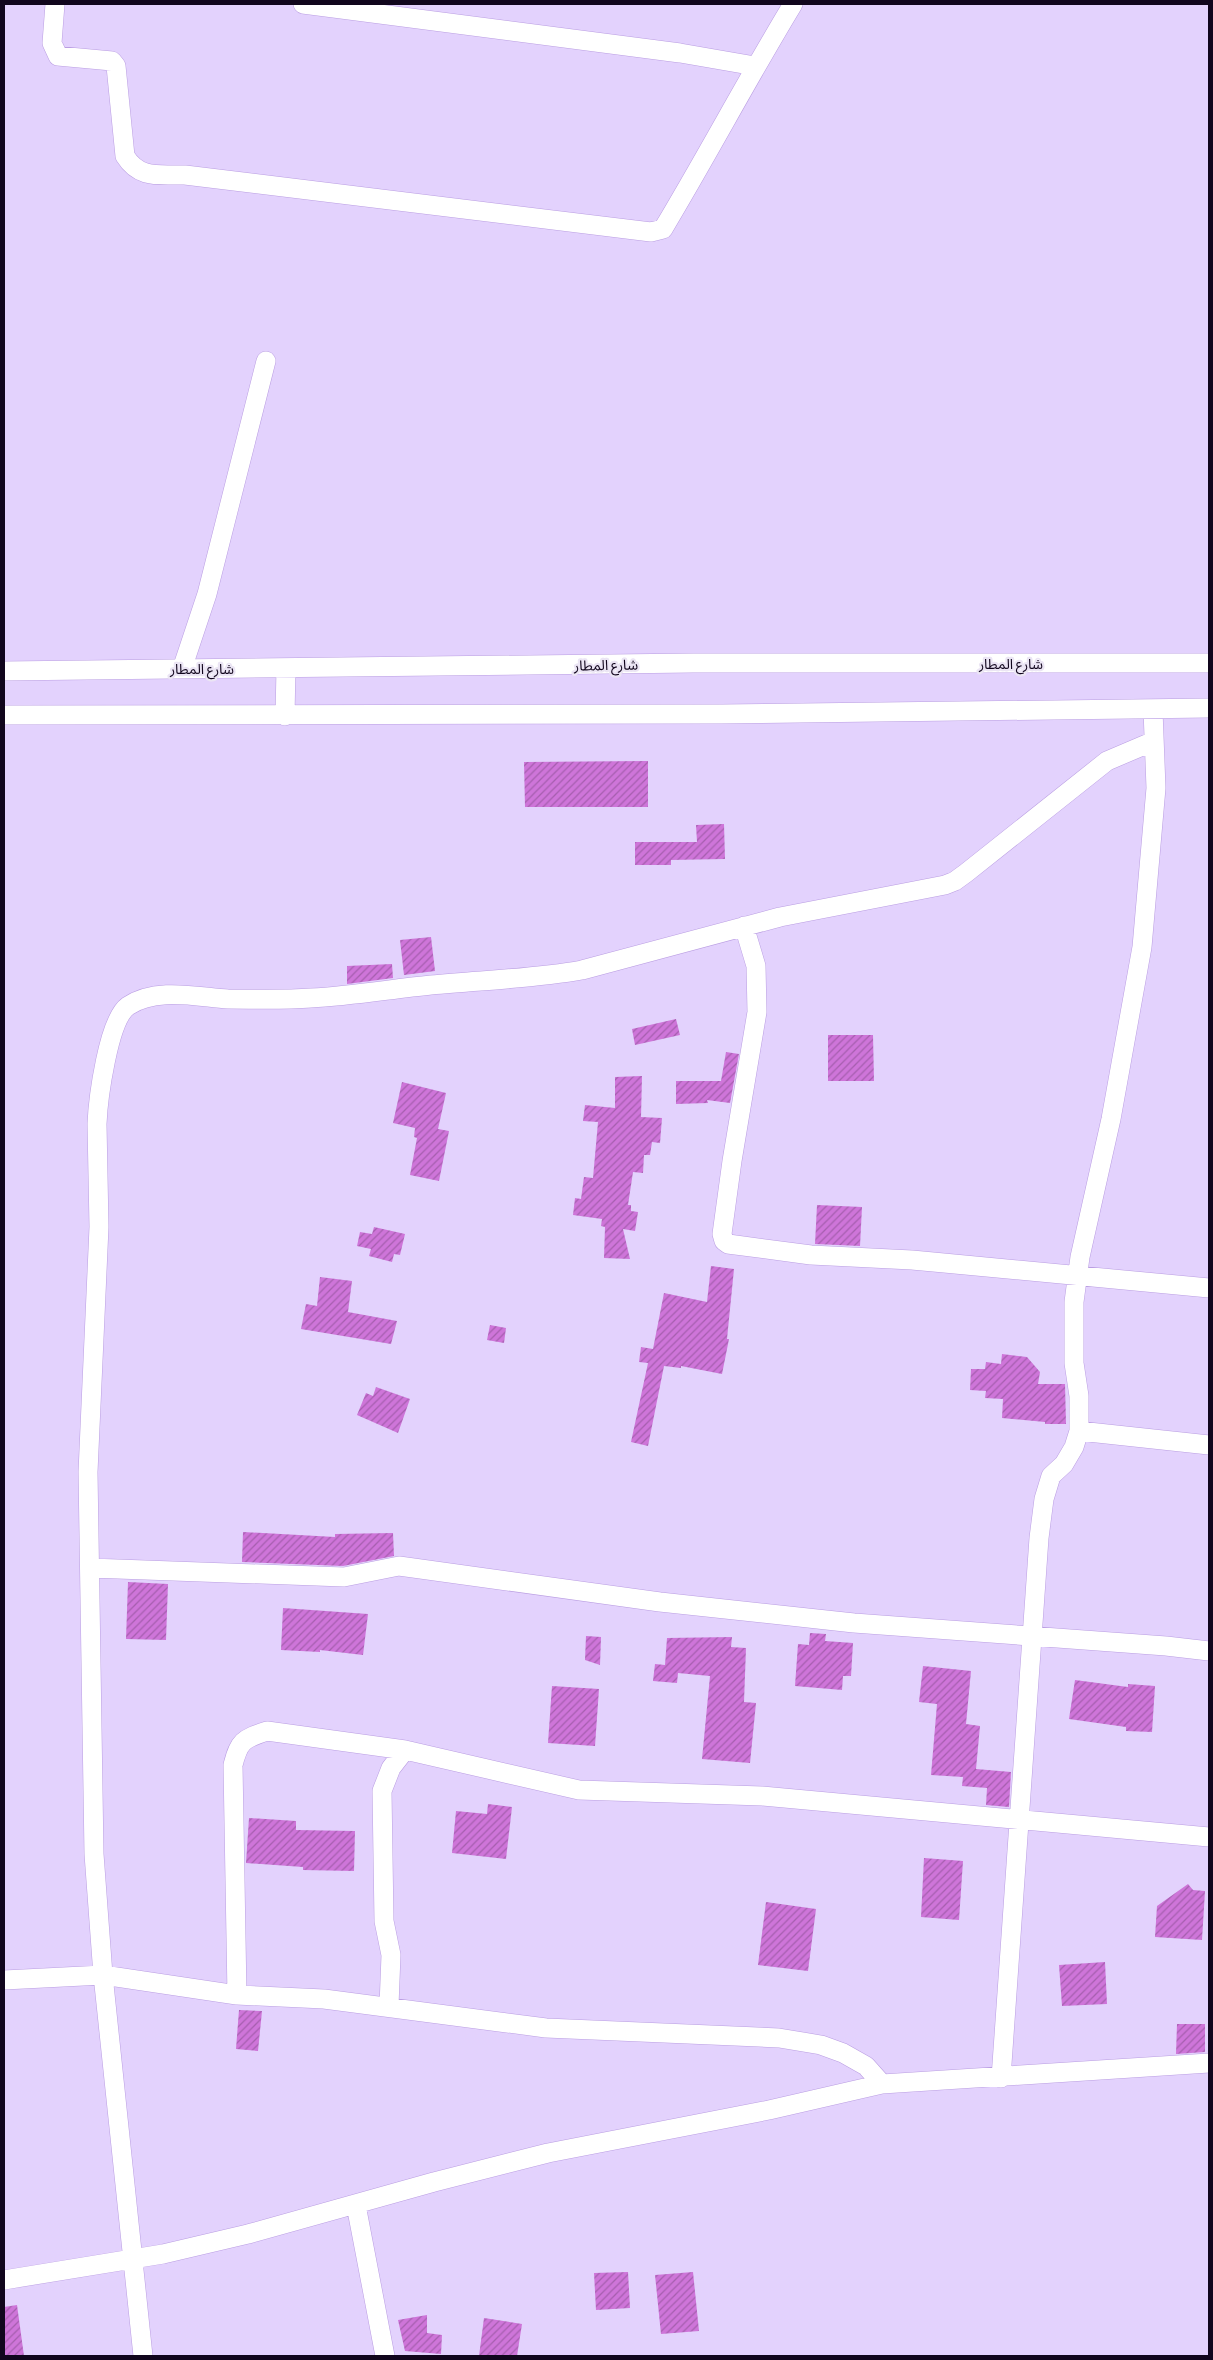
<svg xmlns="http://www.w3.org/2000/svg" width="1213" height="2360" viewBox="0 0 1213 2360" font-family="Commissioner,'Noto Sans Arabic',sans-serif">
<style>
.building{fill:url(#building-hatch)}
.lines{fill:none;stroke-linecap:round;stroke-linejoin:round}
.minor-casing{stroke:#ba9ee2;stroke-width:20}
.minor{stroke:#fff;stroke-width:19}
.labels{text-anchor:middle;stroke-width:4.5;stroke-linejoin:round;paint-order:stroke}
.street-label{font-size:14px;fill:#11061d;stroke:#ebe5f4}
</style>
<defs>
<pattern id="building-hatch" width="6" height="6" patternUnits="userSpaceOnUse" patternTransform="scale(1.25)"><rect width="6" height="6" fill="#ce75d9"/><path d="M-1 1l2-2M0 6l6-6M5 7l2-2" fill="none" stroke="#a65eaf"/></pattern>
</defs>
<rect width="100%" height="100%" fill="#e3d2fd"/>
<path class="building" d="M648,761V807H525L524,762Z
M724,824L725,859L671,860V865H635V842H697L696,825Z
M431,937L435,971L404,975L400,940Z
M392,964L393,978L347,984V966Z
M676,1019L680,1035L635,1045L632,1029Z
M828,1035H873L874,1081H828Z
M726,1052L739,1054L730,1103L707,1100L708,1103L676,1104V1081H721Z
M642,1076L641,1117L662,1118L660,1143L652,1142L650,1155H644L643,1173L633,1172L628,1205H631V1211L638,1212L635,1231L623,1229L630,1259L604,1258L605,1227L601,1226L602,1219L573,1215L575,1198L581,1199L584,1177L593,1178L598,1122L583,1121L585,1105L615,1108V1077Z
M402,1082L446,1093L438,1129L449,1131L439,1181L410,1175L417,1138L414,1137L415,1128L393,1123Z
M817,1205L862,1207L860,1246L815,1244Z
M374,1227L405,1234L400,1255L394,1254L392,1262L369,1256L371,1249L357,1246L360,1232L372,1234Z
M711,1266L734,1269L727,1339H729L722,1374L681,1366V1368L664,1366L648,1446L631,1442L648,1363L639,1362L641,1347L653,1349L664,1293L707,1302Z
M320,1277L352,1281L348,1312L397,1321L391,1344L301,1329L306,1304L317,1306Z
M490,1325L506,1328L504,1343L487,1340Z
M1002,1354L1027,1357L1040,1372L1038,1384H1065L1066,1424H1045V1422L1002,1418L1003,1399L985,1398L986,1391L970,1390L971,1369H985L986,1362L1001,1364Z
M376,1387L410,1399L398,1433L357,1415L366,1393L373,1396Z
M243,1532L335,1537V1534L393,1533L394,1556L343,1566L242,1562Z
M128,1582L168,1584L166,1640L126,1639Z
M283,1608L368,1614L363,1655L320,1650V1652L281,1650Z
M810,1633L826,1634L825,1641L853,1643L851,1676H843L842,1690L795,1686L798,1644L809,1645Z
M586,1636L601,1637L600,1665L585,1660Z
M732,1637L731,1647L746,1648L744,1702L756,1703L750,1763L702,1759L710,1676L678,1673L677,1683L653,1681L655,1664L665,1665L667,1638Z
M923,1666L971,1671L966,1724L980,1726L976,1769L1011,1772L1009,1807L986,1805L987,1788L962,1786L963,1777L931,1775L937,1704L919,1702Z
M1075,1680L1128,1687V1684L1155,1686L1152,1732L1126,1731V1727L1069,1719Z
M552,1686L599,1689L595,1746L548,1743Z
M488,1804L512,1807L506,1859L452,1853L456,1811L487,1814Z
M249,1818L296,1821V1830L355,1831L354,1871L303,1870V1867L246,1863Z
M924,1858L963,1861L959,1920L921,1917Z
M1188,1884L1193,1890L1205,1891L1202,1940L1155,1937L1157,1906Z
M766,1902L816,1909L808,1971L758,1965Z
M1105,1962L1107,2004L1062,2006L1059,1965Z
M239,2010L262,2011L258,2051L236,2049Z
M1177,2024H1205V2052L1176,2054Z
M628,2272L630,2308L596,2310L594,2273Z
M693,2272L699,2331L661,2334L655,2275Z
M17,2305L24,2356H4V2307Z
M427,2315V2333L442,2335L441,2354L405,2351L398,2320Z
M484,2318L522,2324L517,2356H479Z"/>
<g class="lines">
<defs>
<path id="minor" d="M55,4L52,43L58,56L112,61L116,66L125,156C140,180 160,174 185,175L651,232L663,229C708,154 748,78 793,4
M303,4L680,53L755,66
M182,669L207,594L266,361
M4,671L693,663H1209
M4,715L722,714L1209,708
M285,716L286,668
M744,926L756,966L757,1012L732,1161L722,1234L724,1241L728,1244L811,1255L912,1260L1209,1288
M1079,1431L1209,1445
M90,1568L344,1577L399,1566L660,1602L854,1623L1166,1646L1209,1651
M4,1980L103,1975L237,1995L324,1999L546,2028L779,2038L821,2045L843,2053L866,2066L882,2084
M237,1995L233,1765C239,1741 243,1739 267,1731L405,1750L579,1790L762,1796L1209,1837
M389,2006L391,1955L384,1921L382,1791L391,1768L405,1750
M1001,2078L1039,1538L1044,1499L1051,1476L1064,1464L1074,1447L1079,1431V1396L1074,1363V1302L1080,1257L1111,1119L1142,947L1156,788L1153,710
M356,2205L385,2356
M4,2280L163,2254L248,2234L434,2182L548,2153L769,2110L882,2084L1209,2063
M143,2356L103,1975L94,1854L88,1472L99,1227L97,1124C98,1100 108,1020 128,1006C156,987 197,997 228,999C256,999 284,1000 311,998C351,996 391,989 431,985C482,980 532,979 582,970L780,917L945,885L955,881L966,873L1107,761L1154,741"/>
</defs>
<use href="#minor" class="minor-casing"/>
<use href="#minor" class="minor"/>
</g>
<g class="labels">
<g class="street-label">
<text x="1011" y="669">شارع المطار</text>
<text transform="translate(606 665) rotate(-1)" y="5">شارع المطار</text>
<text x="202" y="674">شارع المطار</text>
</g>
</g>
<rect width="1213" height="2360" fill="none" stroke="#11061d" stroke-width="10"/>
</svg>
